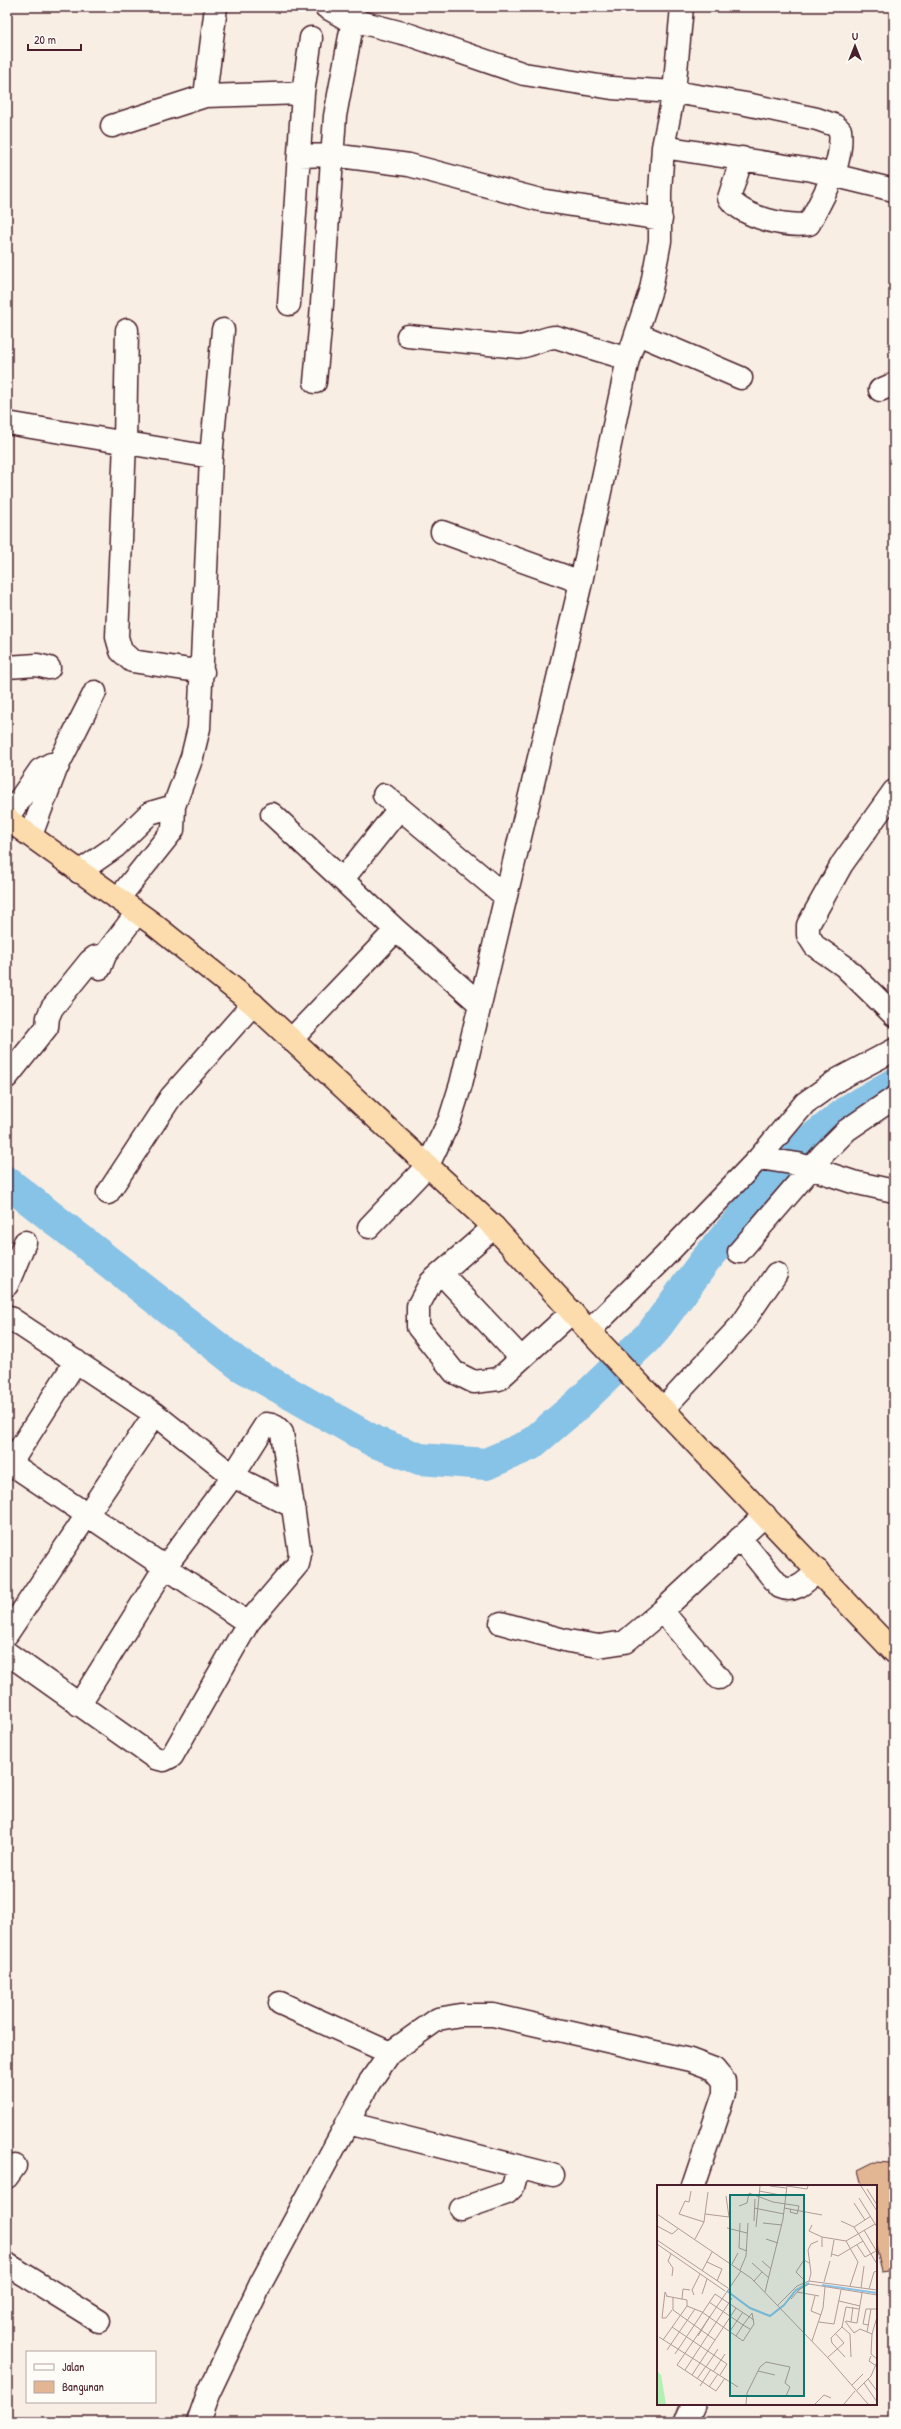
<svg xmlns="http://www.w3.org/2000/svg" width="901" height="2429" viewBox="0 0 901 2429" font-family="'Patrick Hand',sans-serif">
<style>
.lines{fill:none;stroke-linecap:round;stroke-linejoin:round}
.river{stroke:#87c2e7;stroke-width:32}
.building{fill:#e2b692;stroke:#4a1f2b}
.minor-casing{stroke:#4a1f2b;stroke-width:25}
.highway-casing{stroke:#4a1f2b;stroke-width:25}
.minor{stroke:#fdfcf7;stroke-width:22}
.highway{stroke:#fcdcac;stroke-width:22}
.inset-river{fill:none;stroke:#87c2e7;stroke-width:2}
.inset-road{fill:none;stroke:#b29b99;stroke-width:1}
.view{fill:#0f766e;fill-opacity:0.15;stroke:#0f766e;stroke-width:2}
.inset-edge{fill:none;stroke:#4a1f2b;stroke-width:2}
</style>
<rect width="100%" height="100%" fill="#f8eee3"/>
<filter id="ink" filterUnits="userSpaceOnUse"><feTurbulence type="fractalNoise" baseFrequency=".025" numOctaves="2"/><feDisplacementMap in="SourceGraphic" scale="8" xChannelSelector="R" yChannelSelector="G"/><feConvolveMatrix kernelMatrix="1 2 1 2 8 2 1 2 1" color-interpolation-filters="sRGB"/></filter>
<g filter="url(#ink)">
<g class="lines">
<path class="river" d="M7,1182L240,1365L375,1442L420,1459L486,1464L530,1445L576,1406L652,1333L704,1262L803,1146L852,1108L894,1084"/>
</g>
<path class="building" d="M894,2141V2168L888,2143Z
M874,2162L891,2163L894,2176V2270L882,2272L876,2247V2186H862L858,2170Z"/>
<g class="lines">
<defs>
<path id="minor" d="M326,7L345,18L410,35L524,74L612,88L674,92L746,104L817,119L834,125L840,130C844,164 824,194 809,224C786,227 744,218 729,198L742,158
M205,96L303,93
M112,126L205,96L216,7
M663,147L812,170L894,190
M299,156L332,155L409,165L540,200L661,219
M289,304L303,93L311,38
M127,330L125,442L117,637L121,651L132,661L203,672
M638,334L741,378
M408,336L518,347C533,346 543,337 556,337L628,359
M315,382L321,318L335,116L353,20L354,7
M880,390L894,384
M7,423L211,457
M442,532L581,582
M7,667L37,665L49,668
M894,791L842,864L808,925V935L815,946L844,966L894,1015
M384,795L505,896
M272,814L396,930L480,1004
M7,818L40,770L51,764L58,766
M31,835L56,769L95,692
M79,872L115,847L150,813L174,806
M343,879L399,809
M118,899L173,830L174,806L192,757L199,728L211,457L223,330
M100,968L105,955L137,913
M291,1040L396,930
M7,1077L47,1027L48,1017L52,1008L90,961L95,957L105,955
M759,1158L798,1164L853,1182L894,1191
M108,1193L171,1097L253,1004
M369,1227L428,1165L450,1119L461,1084L581,582L628,359L651,289L660,241V192L663,147L674,92L682,7
M494,1227L431,1282L418,1306V1327L454,1372L474,1382L499,1379L572,1312
M739,1252L824,1153L847,1130L894,1098
M441,1273L521,1358
M7,1285L25,1242
M7,1316L155,1414L233,1476L294,1507
M589,1331L664,1257L759,1158L805,1103L839,1079L894,1050
M664,1408L742,1324L776,1274
M7,1461L165,1567L233,1476L266,1424C275,1425 277,1427 282,1433L300,1554L298,1564L248,1623L172,1756L164,1760L155,1758L7,1653
M7,1469L76,1361
M740,1538L780,1587C796,1594 807,1580 818,1571
M662,1611L719,1678
M501,1623L568,1641L599,1646L625,1642L662,1611L765,1515
M7,1634L155,1414
M79,1705L165,1567L248,1623
M280,2003L390,2053
M347,2123L553,2175
M7,2177L15,2166
M461,2209L507,2193L513,2187L518,2168
M7,2264L99,2321
M198,2422L208,2394L261,2283L369,2083L390,2053L438,2019L460,2015H493L690,2060L714,2069L724,2081V2094L693,2186
M686,2422L694,2404"/>
<path id="highway" d="M7,819L152,923L253,1004L494,1227L589,1331L894,1652"/>
</defs>
<use href="#minor" class="minor-casing"/>
<use href="#highway" class="highway-casing"/>
<use href="#minor" class="minor"/>
<use href="#highway" class="highway"/>
</g>
</g>
<g transform="translate(657 2185)">
<rect width="220" height="220" fill="#f8eee3"/>
<path d="M0,186L4,190L9,219H0Z" fill="#b3f0b6"/>
<path class="inset-river" d="M165,100L220,108M70,106L93,123L113,131L127,120L139,105L152,98"/>
<path class="inset-road" d="M113,1L129,3M130,1L150,4L151,1M204,1L220,26M210,4L220,20M34,6L32,17L28,16L22,29L47,37L38,54M102,6L129,11M202,13L220,42M197,18L208,35M82,21L90,18L92,8L116,17L142,21L140,29L133,27L134,24M97,23L127,29M127,23L165,30M0,29L94,93L172,174L211,219M48,29L51,7M97,36L98,14M184,36L197,42M47,37L48,29L72,32L69,11M83,38L82,63L90,66M106,38L125,40M155,40L152,46L165,52V62M0,41L15,49L21,44M99,42L103,1M70,43L90,48M207,45L220,67M165,52L189,56M109,54L121,58M0,55L71,103M206,56L220,79M0,59L68,106M200,60L208,72L219,66M14,69L11,76L16,83L15,91M175,69L181,71L206,56L197,42L214,31M174,72L177,55M105,76L114,84M50,77L65,84L60,96M95,78L112,93M75,79L81,68M83,85L89,71L91,38M45,86L55,67M97,96L105,87M148,96L139,87L147,75L152,78M152,96L154,88L151,65L154,59L161,56M167,97L173,76M193,101L201,77L189,56L218,39M204,103L207,81M212,104L217,87L220,86M108,107L126,34L130,1M140,107L162,111M45,109L50,94M37,110L35,105L43,89M9,111L30,115V121M10,111L8,107L5,133H9L15,125M158,111L154,126L164,130M16,112V125L58,155M25,114L26,104L33,105M134,114L143,104L152,99L220,110M182,116L203,121M52,117L86,140L95,128M121,120L140,101L152,96L220,105M188,136L197,148L203,144L215,149L220,132M189,136L194,137L196,122M162,137L177,139L184,105M194,137L200,138L205,108M212,140L206,139L209,124H220M15,142L70,179L63,190M185,142L193,149L194,172M73,146L86,127M210,147L214,124M215,149L214,169L220,174M41,151L53,131M79,151L86,140L93,144M2,152L81,202M6,155L30,121L45,127L86,156L97,139L95,128M155,156L166,123L168,102M10,165L38,124M18,169L58,109L97,135M214,171L212,176L218,180M188,172L175,158L174,153L185,142L189,122L202,124M170,173L187,158L178,148M49,182L61,164M28,185L75,113M101,186L118,190M56,187L68,169M35,190L79,123M68,193L59,206L20,180L84,86M40,194L49,181M211,194L220,206M207,198L220,217M195,200L206,189M43,201L54,184M52,202L61,189M200,205L214,191L220,177M89,219L90,208L103,182L109,177L133,182L128,198L133,202L129,211M158,219L167,210L174,213M187,219L198,206"/>
<path class="view" d="M73,10H147V211H73Z"/>
<rect width="220" height="220" class="inset-edge"/>
</g>
<rect width="901" height="2429" fill="none" stroke="#fdfcf7" stroke-width="24"/>
<rect x="12" y="12" width="877" height="2405" fill="none" stroke="#4a1f2b" stroke-width="1.5" filter="url(#ink)"/>
<rect x="26" y="2351" width="130" height="52" fill="#fdfcf7" stroke="#b5a4a5"/>
<rect x="34" y="2364" width="20" height="6" fill="#fdfcf7" stroke="#b5a4a5"/>
<text x="62" y="2371" font-size="12" fill="#4a1f2b">Jalan</text>
<rect x="34" y="2381" width="20" height="12" fill="#e2b692" stroke="#b5a4a5"/>
<text x="62" y="2391" font-size="12" fill="#4a1f2b">Bangunan</text>
<g transform="translate(855 46)" stroke="#fdfcf7" stroke-width="3" paint-order="stroke">
<path d="M0-3L7 15L0 10L-7 15Z" fill="#4a1f2b"/>
<text y="-6" font-size="11" font-weight="bold" text-anchor="middle" fill="#4a1f2b">U</text>
</g>
<path d="M28 44v6h53v-6" fill="none" stroke="#4a1f2b" stroke-width="2"/>
<text x="34" y="44" font-size="12" fill="#4a1f2b" stroke="#fdfcf7" stroke-width="3" paint-order="stroke">20 m</text>
</svg>
